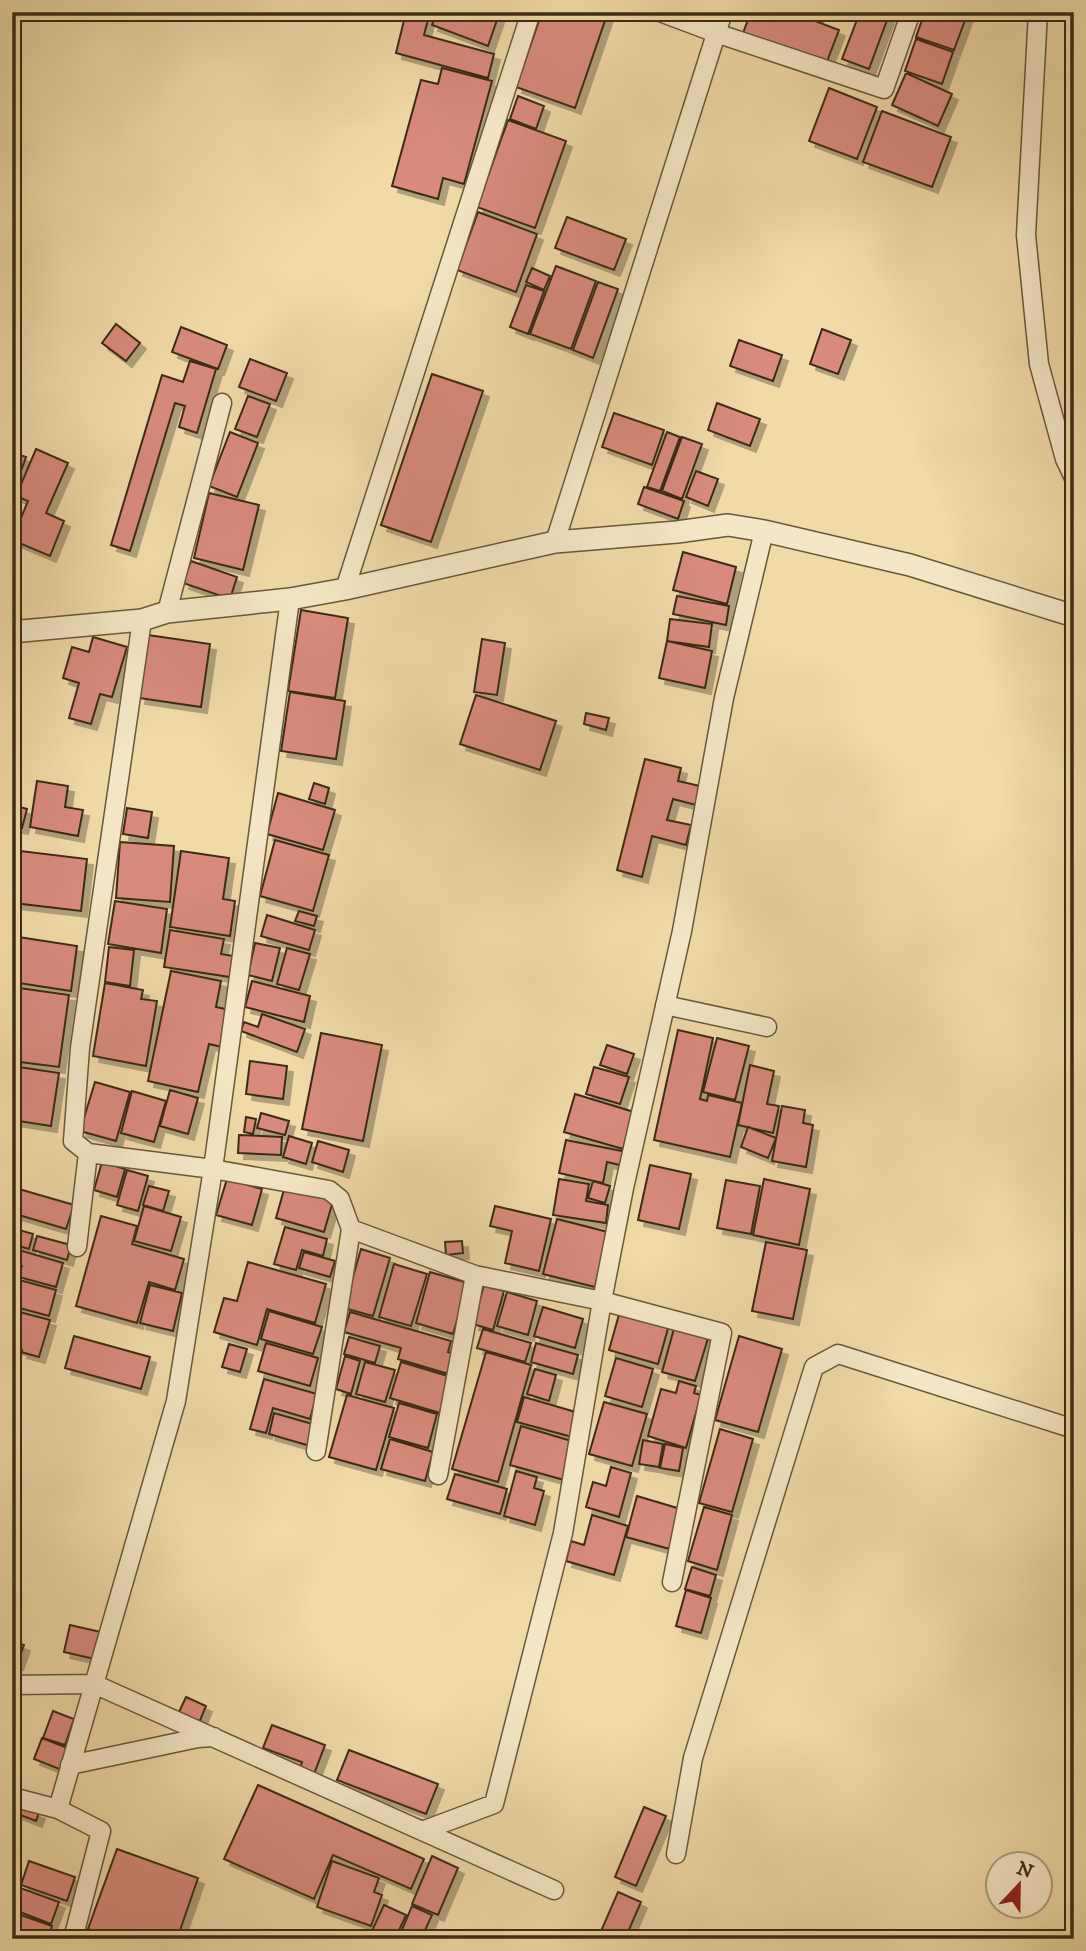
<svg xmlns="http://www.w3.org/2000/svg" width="1086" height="1951" viewBox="0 0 1086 1951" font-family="'IM FELL DW Pica',serif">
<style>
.building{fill:#d88b7b;stroke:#3b2c16;stroke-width:2;filter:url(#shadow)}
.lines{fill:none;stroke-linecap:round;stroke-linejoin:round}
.minor-casing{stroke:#68583a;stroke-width:21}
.tertiary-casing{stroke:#68583a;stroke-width:24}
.minor{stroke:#f5e7c6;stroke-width:18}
.tertiary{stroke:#f5e7c6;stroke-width:21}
</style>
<defs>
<filter id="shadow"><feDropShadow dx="6" dy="6" stdDeviation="0" flood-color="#0004"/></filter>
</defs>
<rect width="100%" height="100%" fill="#efdaa8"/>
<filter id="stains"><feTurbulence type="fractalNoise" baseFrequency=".00286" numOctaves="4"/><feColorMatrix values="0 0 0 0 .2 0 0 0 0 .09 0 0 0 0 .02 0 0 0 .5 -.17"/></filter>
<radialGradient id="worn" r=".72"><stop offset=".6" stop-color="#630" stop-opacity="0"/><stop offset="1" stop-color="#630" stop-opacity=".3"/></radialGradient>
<path class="building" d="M406,12H430L424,35L494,54L488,78L396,53Z
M437,12H486L498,17L488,46L432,25Z
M542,12H608L575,108L516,87Z
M751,12H819L815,21L839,30L826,64L743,33Z
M860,12H890L869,69L842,59Z
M925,12H968L954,50L916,37Z
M916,39L953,52L942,84L905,71Z
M442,68L492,81L464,184L443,178L438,199L392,186L421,80L438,84Z
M906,73L952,94L938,126L892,105Z
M829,88L877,107L857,159L809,141Z
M518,96L544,106L536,129L510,119Z
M882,111L951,137L932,187L863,162Z
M508,120L566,141L535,228L477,207Z
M478,212L537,234L516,292L457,270Z
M567,217L626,239L614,270L555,248Z
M556,266L596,281L571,349L530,334Z
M532,268L550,276L544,290L526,282Z
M598,282L618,289L593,358L573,350Z
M526,285L544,291L528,334L510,327Z
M116,324L140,343L126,361L102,343Z
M181,327L227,345L218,369L172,352Z
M822,329L851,340L838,374L810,364Z
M739,340L782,355L773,381L730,366Z
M250,359L287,373L276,401L239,387Z
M190,361L216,369L197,433L179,427L185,406L175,403L130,551L111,545L162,375L183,382Z
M432,374L483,391L431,542L381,525Z
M248,396L270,404L257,437L235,429Z
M717,403L760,419L750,446L708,430Z
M614,413L664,430L652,465L602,447Z
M230,432L258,443L237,497L209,486Z
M667,432L680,437L660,491L647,487Z
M682,437L702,444L682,499L662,491Z
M36,449L68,463L46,513L64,521L50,556L12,540L28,501L16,496Z
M12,452L26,457L12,496Z
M696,471L718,479L708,506L686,497Z
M644,487L684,501L678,519L638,504Z
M209,493L259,505L243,570L194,558Z
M683,552L736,567L727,604L673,590Z
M191,561L237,577L230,599L183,583Z
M677,596L729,606L726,625L673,614Z
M301,610L348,618L335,698L288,691Z
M670,619L712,624L709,647L667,641Z
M148,635L210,644L201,707L139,698Z
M93,637L127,647L112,697L100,694L91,724L69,718L79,683L63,678L72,647L89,652Z
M482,639L505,643L497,695L474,692Z
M667,641L712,651L705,688L659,678Z
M290,692L345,701L336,759L281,751Z
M476,695L556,721L540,770L460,744Z
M586,713L609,718L606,730L584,724Z
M645,759L681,768L678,781L700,786L696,805L673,799L667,820L691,825L686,845L652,836L642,877L617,870Z
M37,781L68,786L65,807L83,810L78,836L30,827Z
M314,783L329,788L325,804L309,799Z
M278,793L335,810L323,850L267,834Z
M13,805L27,809L22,828L12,826Z
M127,808L152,812L148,838L123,834Z
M275,840L329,855L313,911L260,896Z
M120,842L174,846L170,902L116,898Z
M12,850L87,859L81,911L14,903L18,866L12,865Z
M181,851L229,858L223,899L235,901L230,936L170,927Z
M115,901L167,909L161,953L108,944Z
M299,911L317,916L314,926L295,921Z
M267,915L315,930L309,950L261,936Z
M170,930L224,939L221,954L233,956L230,977L164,967Z
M12,936L77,946L71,991L12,982Z
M255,943L280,948L272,981L248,975Z
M109,947L134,950L130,986L105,982Z
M287,948L310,954L299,990L277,984Z
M171,971L221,981L216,1007L230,1010L222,1047L209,1044L198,1092L148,1081Z
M252,981L310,996L304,1022L245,1007Z
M105,983L143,990L141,999L157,1001L146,1066L93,1056Z
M19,988L69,995L59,1067L12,1061V1037Z
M262,1014L305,1029L297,1052L241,1031L244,1022L258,1027Z
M678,1030L713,1038L700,1099L707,1101L708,1095L742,1103L730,1157L654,1140Z
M321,1033L382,1045L363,1141L302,1129Z
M717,1038L749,1046L735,1100L703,1092Z
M607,1045L634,1054L627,1074L600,1065Z
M250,1061L287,1066L283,1099L246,1094Z
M750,1065L774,1071L767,1104L779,1106L773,1133L738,1125Z
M12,1066L59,1073L51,1126L12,1120Z
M594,1067L629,1077L620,1104L586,1094Z
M95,1082L130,1092L116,1141L80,1131Z
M170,1090L198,1098L188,1134L160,1126Z
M132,1091L166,1101L154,1142L121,1133Z
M575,1094L634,1112L623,1149L564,1132Z
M782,1106L805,1110L803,1123L813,1125L806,1167L772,1161Z
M261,1113L289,1121L285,1135L257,1128Z
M246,1117L256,1119L253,1134L244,1132Z
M748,1127L776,1138L768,1158L741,1147Z
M239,1135L282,1137L281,1155L238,1153Z
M289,1136L312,1143L306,1164L283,1157Z
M566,1140L627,1152L624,1166L607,1162L603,1183L559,1173Z
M318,1141L349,1150L343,1172L312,1162Z
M102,1162L125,1169L117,1197L94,1190Z
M650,1165L691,1174L679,1229L638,1220Z
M127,1170L148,1176L138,1211L117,1205Z
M227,1179L262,1189L252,1225L216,1215Z
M559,1179L589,1184L586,1201L608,1205L606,1223L553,1215Z
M764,1179L810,1189L799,1245L753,1235Z
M726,1180L760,1186L751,1234L717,1228Z
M593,1181L610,1186L605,1203L588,1198Z
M149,1186L169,1191L163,1211L143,1205Z
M285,1186L333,1201L324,1232L276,1218Z
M12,1187L74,1205L66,1229L12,1213Z
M144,1206L181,1217L171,1251L134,1241Z
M495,1206L551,1219L539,1271L505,1263L512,1231L490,1226Z
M101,1216L137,1226L132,1244L184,1259L175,1290L149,1282L137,1323L76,1306Z
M557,1219L608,1232L595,1287L543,1274Z
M285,1227L327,1239L323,1256L302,1250L296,1270L274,1264Z
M12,1228L33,1234L29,1249L12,1244Z
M37,1236L71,1245L67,1260L33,1250Z
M462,1241L463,1253L446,1255L445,1242Z
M766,1242L807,1250L793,1319L752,1311Z
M12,1248L63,1263L56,1287L19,1277L22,1266L12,1263Z
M361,1249L390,1258L373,1316L344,1308Z
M304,1252L335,1261L330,1277L299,1268Z
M248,1262L326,1284L315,1323L267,1309L257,1345L214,1332L224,1298L237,1301Z
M394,1264L427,1274L411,1326L379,1317Z
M430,1272L468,1283L453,1334L416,1323Z
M12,1278L56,1290L49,1316L12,1306Z
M150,1285L182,1293L173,1331L140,1323Z
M484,1285L504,1291L493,1330L473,1324Z
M507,1292L537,1301L528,1335L497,1326Z
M543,1307L583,1319L575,1348L534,1336Z
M12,1310L50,1320L39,1357L21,1352L22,1350L12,1347Z
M269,1311L322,1327L313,1354L261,1339Z
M620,1311L669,1325L658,1364L609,1350Z
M350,1312L451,1341L448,1352L458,1355L452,1375L398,1359L401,1348L344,1332Z
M675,1325L709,1335L695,1381L662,1372Z
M483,1329L531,1343L525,1362L477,1348Z
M74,1336L150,1357L141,1389L65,1368Z
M739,1336L782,1349L758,1432L715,1420Z
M349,1337L380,1346L375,1363L344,1354Z
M266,1343L318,1358L310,1386L258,1371Z
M536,1343L578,1355L573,1374L531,1362Z
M229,1344L247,1349L240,1372L222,1367Z
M486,1352L531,1365L498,1482L452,1469Z
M345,1356L360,1361L351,1394L336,1389Z
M616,1358L653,1369L642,1407L605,1396Z
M365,1362L395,1370L385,1402L356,1394Z
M401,1362L451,1377L440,1413L390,1398Z
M535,1369L556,1375L549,1401L527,1394Z
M264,1379L317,1394L310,1419L273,1408L266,1433L250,1429Z
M679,1381L696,1386L694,1393L701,1395L686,1448L648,1436L661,1389L676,1393Z
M347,1395L394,1408L376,1470L329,1457Z
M524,1397L579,1413L572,1437L517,1422Z
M604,1402L647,1414L632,1466L589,1454Z
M399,1403L437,1414L428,1448L389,1437Z
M274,1413L316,1425L310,1446L269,1434Z
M521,1426L575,1442L564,1480L510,1465Z
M720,1429L753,1439L732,1512L699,1503Z
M390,1439L433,1452L425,1481L381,1469Z
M643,1440L663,1444L659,1467L639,1464Z
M665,1444L683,1448L679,1471L660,1468Z
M611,1467L631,1473L619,1517L586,1507L593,1482L606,1486Z
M516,1471L537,1477L534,1488L544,1491L535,1525L504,1516Z
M455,1474L507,1489L500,1514L447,1499Z
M637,1496L684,1510L673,1550L626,1537Z
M704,1507L732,1515L717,1570L688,1561Z
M592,1515L628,1526L614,1575L566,1561L571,1541L584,1545Z
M692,1567L716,1575L710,1596L685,1589Z
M686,1590L711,1598L701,1633L676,1626Z
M70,1625L105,1633L99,1660L64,1652Z
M13,1641L24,1645L17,1664L12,1663Z
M186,1697L206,1706L199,1723L178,1714Z
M53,1711L74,1719L65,1745L43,1738Z
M272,1725L325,1745L314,1774L300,1769L302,1762L263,1748Z
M42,1738L70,1749L62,1770L34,1759Z
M349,1750L438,1784L426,1814L337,1780Z
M258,1785L424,1859L411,1889L333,1855L314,1899L224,1859Z
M17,1806L39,1813L36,1821L15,1813Z
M644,1807L666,1816L636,1886L615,1877Z
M117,1849L198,1878L177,1939H114L88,1929Z
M432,1856L458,1868L438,1915L412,1904Z
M29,1861L75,1877L67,1901L21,1885Z
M332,1861L379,1878L374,1892L382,1895L371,1926L317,1907Z
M12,1885L59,1902L51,1924L12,1909Z
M618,1892L641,1902L625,1939H600L598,1938Z
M384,1905L406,1915L395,1939H384L371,1933Z
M412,1906L432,1915L421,1939H398Z
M12,1912L52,1926L48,1939H12Z"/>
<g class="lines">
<defs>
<path id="minor" d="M660,12L716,33L884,89L911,12
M1038,12L1026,235L1039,364L1065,459L1074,478
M1073,12H1074
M555,542L723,12
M345,589L531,12
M167,612L222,403
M142,620L80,1048L73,1141L88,1153L213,1169L329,1190L340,1199L351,1229L316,1451
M665,1005L767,1027
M351,1229L475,1275
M77,1247L88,1153
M438,1475L475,1275L602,1301L624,1188L682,931L724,698L764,531
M12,1685L94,1684L554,1890
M70,1765L198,1738L214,1737
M12,1797L58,1809
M422,1831L494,1804L563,1533L602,1301L722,1333L672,1582
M676,1854L693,1758L814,1367L838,1354L1074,1429
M73,1939L101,1831L58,1809L176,1401L213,1169L290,599"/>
<path id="tertiary" d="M12,630L22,631L142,620L167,612L290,599L345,589L555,542L677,532L728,525L764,531L910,565L1074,616"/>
</defs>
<use href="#minor" class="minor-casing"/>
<use href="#tertiary" class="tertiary-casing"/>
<use href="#minor" class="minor"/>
<use href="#tertiary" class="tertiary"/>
</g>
<rect width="1086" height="1951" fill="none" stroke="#efdaa8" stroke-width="42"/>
<rect x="14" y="14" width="1058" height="1923" fill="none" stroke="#3b2c16" stroke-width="3.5"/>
<rect x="21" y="21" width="1044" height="1909" fill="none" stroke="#3b2c16" stroke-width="2"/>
<g transform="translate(1019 1885) rotate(22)"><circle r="33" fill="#f5e7c6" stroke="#ab9c80" stroke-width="2"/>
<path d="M0-5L12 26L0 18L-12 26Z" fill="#8f2418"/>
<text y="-10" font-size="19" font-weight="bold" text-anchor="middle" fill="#3b2c16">N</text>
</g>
<rect width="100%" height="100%" filter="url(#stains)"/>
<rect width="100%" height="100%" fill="url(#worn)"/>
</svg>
